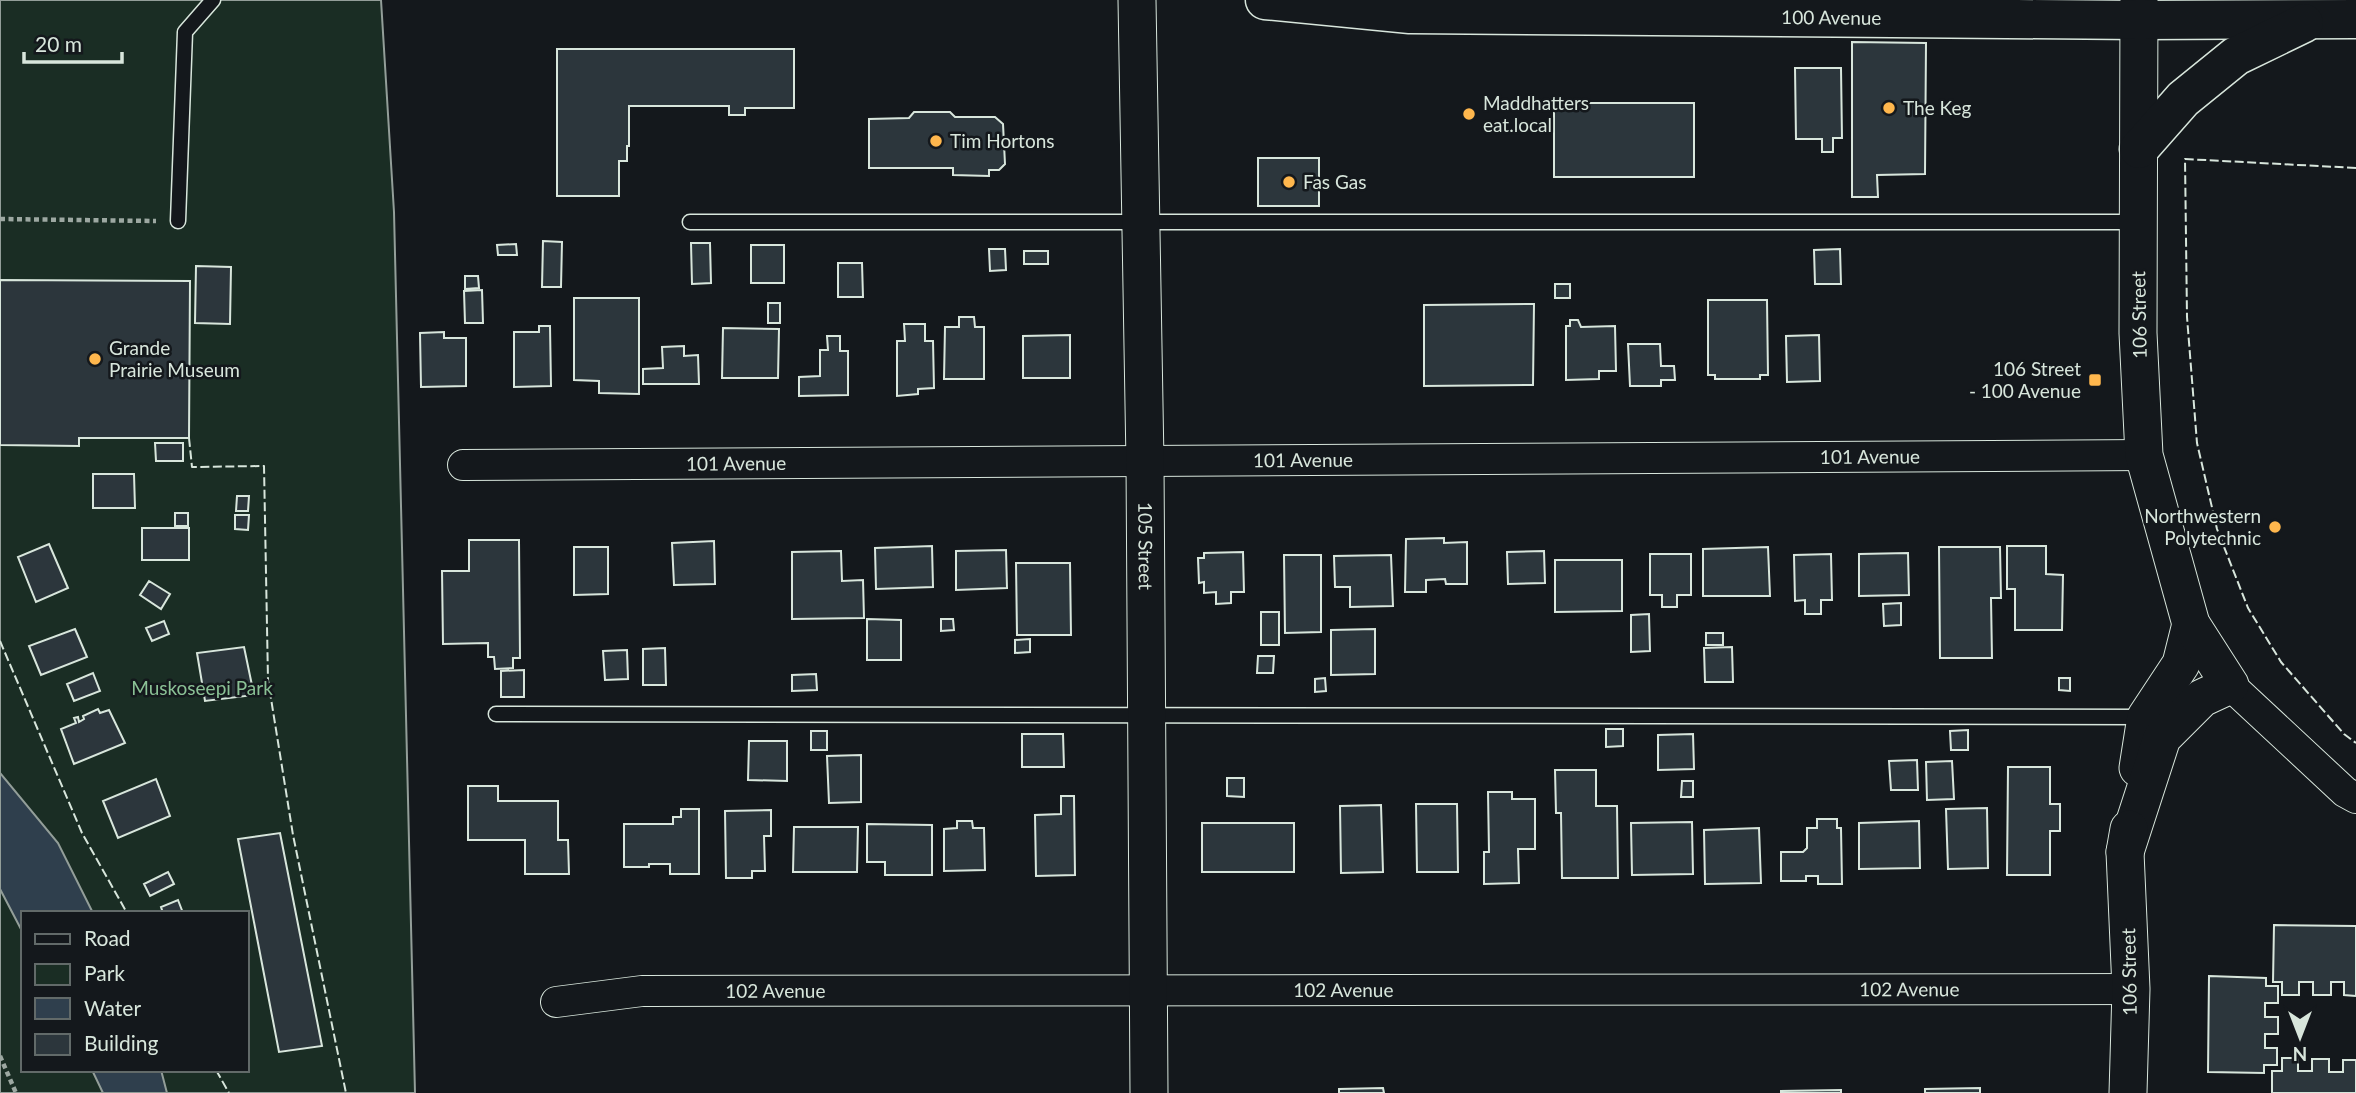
<svg xmlns="http://www.w3.org/2000/svg" width="2356" height="1093" viewBox="0 0 2356 1093" font-family="Lato,sans-serif">
<style>
.green{fill:#1a2d24;stroke:#939e99;stroke-width:2;fill-rule:evenodd}
.water{fill:#2f3f4d;stroke:#939e99;stroke-width:2}
.building{fill:#2c363c;stroke:#d8e6dc;stroke-width:2}
.lines{fill:none;stroke-linecap:round;stroke-linejoin:round}
.service-casing{stroke:#d8e6dc;stroke-width:17}
.minor-casing{stroke:#d8e6dc;stroke-width:32}
.tertiary-casing{stroke:#d8e6dc;stroke-width:39}
.secondary-casing{stroke:#d8e6dc;stroke-width:41}
.path{stroke:#9da8a2;stroke-width:4.5;stroke-dasharray:5 3.5;stroke-linecap:butt}
.service{stroke:#14181c;stroke-width:14}
.minor{stroke:#14181c;stroke-width:30}
.tertiary{stroke:#14181c;stroke-width:37}
.secondary{stroke:#14181c;stroke-width:38}
.fence{stroke:#d8e6dc;stroke-width:2;stroke-dasharray:9 3.5;stroke-linecap:butt}
.poi-dot{fill:#ffb74d;stroke:#14181c;stroke-width:2.5}
.labels{text-anchor:middle;stroke-width:5;stroke-linejoin:round;paint-order:stroke}
.street-label{font-size:19px;fill:#d8e6dc;stroke:#14181c}
.poi-label{font-size:19px;fill:#d8e6dc;stroke:#14181c;text-anchor:start}
.park-label{font-size:19px;fill:#8ac095;stroke:#14181c}
</style>
<rect width="100%" height="100%" fill="#14181c"/>
<path class="green" d="M0,0H381L394,212L415,1093H0ZM23,913H247V1070H23Z"/>
<path class="water" d="M0,773L58,843L93,913H23V933L0,889Z
M92,1070H161L167,1093H103Z"/>
<path class="building" d="M1852,42L1926,43L1925,174L1877,175L1878,197H1852Z
M557,49H794V108H745V115H729V106H629V146H627V161H619V196H557Z
M1795,68H1841L1842,138H1833V152H1822V139H1796Z
M1554,103H1694V177H1554Z
M914,112H950L955,117H995L1003,124L1005,164L999,170H989V176L953,175V168H869V119L909,118Z
M1258,158H1319V206H1258Z
M543,241L562,242L561,287H542Z
M691,243H710L711,283L692,284Z
M516,244L517,255H498L497,245Z
M751,245H784V283H751Z
M989,249H1005L1006,270L990,271Z
M1840,249L1841,284H1815L1814,250Z
M1024,251H1048V264H1024Z
M838,263H862L863,297H838Z
M196,266L231,267L230,324L195,323Z
M465,276H478L479,288L465,289Z
M0,280L190,281L189,438H79V446L0,445Z
M1555,284H1570V298H1555Z
M482,290L483,323H465L464,291Z
M574,298H639V394L599,393V381L574,380Z
M1708,300H1767L1768,375H1760V379H1715V375H1708Z
M768,303H780V323H768Z
M1534,304L1533,385L1424,386V305Z
M959,317H974L975,327H984V379H944L945,327H959Z
M1570,320H1578L1581,327L1615,326L1616,371H1599V379L1566,380V326H1570Z
M904,324H925V341H933L934,388L918,389V394L897,396V341H905Z
M539,326H550L551,386L514,387V332H539Z
M723,328L779,329L778,378H722Z
M444,332V338H466V386L421,387L420,333Z
M1070,335V378H1023V336Z
M1819,335L1820,381L1787,382L1786,336Z
M827,336H840V351H848V395L799,396V377L820,376V350H828Z
M1628,344H1660L1661,366H1674L1675,380H1661V386H1630Z
M684,346V356L698,355L699,384H643V369L663,368L662,347Z
M155,443H183V461H156Z
M93,474H134L135,508H93Z
M237,496H249L248,511H236Z
M175,513H188V526H175Z
M235,515H249L248,530L235,529Z
M142,528H189V560H142Z
M1444,538V543L1467,542V584H1446L1445,579L1426,580V592H1405L1406,539Z
M469,540H519L520,658H513V668L495,669L494,657H488V643L443,644L442,571H469Z
M714,541L715,584L674,585L672,543Z
M49,544L68,588L36,602L18,557Z
M932,546L933,587L876,589L875,548Z
M2007,546H2046V574L2063,575L2062,630H2015V589H2007Z
M574,547H608V594L574,595Z
M1768,547L1770,596H1703V549Z
M1939,547H2000L2001,598H1991L1992,658H1940Z
M1006,550L1007,588L956,590V551Z
M841,551L842,581L863,580L864,618L792,619V552Z
M1544,551L1545,583L1508,584L1507,552Z
M1243,552L1244,592H1231V603L1216,604V592L1204,593V582L1199,583L1198,558H1204V553Z
M1908,553L1909,595L1859,596V554Z
M1650,554H1691V595H1677V607H1662V595H1650Z
M1831,554L1832,600H1821V614H1805V600L1795,601L1794,555Z
M1284,555H1321V632L1285,633Z
M1391,555L1393,606L1350,607V587H1335L1334,556Z
M1555,560H1622V611L1555,612Z
M1016,563H1070L1071,635H1017Z
M149,581L170,594L161,609L140,595Z
M1901,603V625L1884,626L1883,604Z
M1261,612H1279V645H1261Z
M1649,614L1650,651L1631,652V615Z
M867,619L901,620V660H867Z
M941,619H953L954,630L941,631Z
M164,621L169,634L152,641L146,628Z
M75,629L87,657L41,675L29,646Z
M1375,629V674L1331,675V630Z
M1706,633H1723V645H1706Z
M1030,639V652L1015,653V640Z
M244,647L254,695L205,701L197,653Z
M1732,647L1733,682H1705L1704,648Z
M665,648L666,685H643V649Z
M627,650L628,679L605,680L603,651Z
M1258,656H1274L1273,673H1257Z
M524,670V697H501V671Z
M93,673L100,691L74,701L67,684Z
M816,674L817,690L792,691V675Z
M1325,678L1326,691L1315,692V679Z
M2059,678H2070V691L2059,690Z
M98,709L100,713L109,710L125,743L74,764L61,729L76,723L74,718L78,717L79,722L84,719L83,716Z
M1606,729H1623V746L1606,747Z
M1968,730V750H1951L1950,731Z
M811,731H827V750H811Z
M1022,734H1063L1064,767H1022Z
M1693,734L1694,769L1658,770V735Z
M749,741H787V781L748,780Z
M861,755V802L829,803L827,756Z
M1917,760L1918,790H1891L1889,761Z
M1952,761L1954,799L1927,800L1926,762Z
M2008,767H2050V804H2060V831H2050V875H2007Z
M1555,770H1596V806H1617L1618,878H1562L1561,813H1556Z
M1227,778H1244V797L1227,796Z
M156,779L170,816L118,838L103,801Z
M1682,781H1693V797H1681Z
M468,786H498V801H558V840H568L569,874H525V840H468Z
M1488,792H1512V799H1535V849H1518L1519,883L1484,884V852H1489Z
M1061,796H1074L1075,875L1036,876L1035,815L1061,814Z
M1416,804H1457L1458,872H1417Z
M1381,805L1383,872L1341,873L1340,806Z
M1987,808L1988,868L1948,869L1946,809Z
M681,809H699V874H670V864H649V867H624V824H673V817H681Z
M771,810V836H764L765,871H752V878H726L725,811Z
M1817,819H1837V828H1841L1842,884H1818V876H1806V881H1781V852H1803L1807,848V828H1817Z
M957,821H972L973,828H984L985,870L944,871V829L957,828Z
M1919,821L1920,868L1859,869V823Z
M1692,822L1693,874L1632,875L1631,823Z
M1202,823H1294V872H1202Z
M867,824L932,825V875H885V862H867Z
M794,827H858L857,872H793Z
M1759,828L1761,883L1705,884L1704,830Z
M280,833L322,1046L279,1052L238,839Z
M168,872L174,884L150,896L144,884Z
M178,900L183,913H163L161,907Z
M2274,925L2356,926V996L2344,995V982H2331V995H2313V982H2299V995H2282V982H2273Z
M2209,976L2266,978V986H2278V1003H2265V1017H2278V1034H2265V1048H2277V1065H2264V1073L2208,1072Z
M2282,1058H2298V1071H2312V1059H2329V1072H2343V1060H2356V1093H2272V1071H2282Z
M1383,1088L1384,1093H1339V1089Z
M1980,1088V1093H1925V1089Z
M1841,1090V1093H1781V1091Z"/>
<g class="lines">
<defs>
<path id="service" d="M178,221L185,32L213,0
M690,222H2137
M496,714L2145,717"/>
<g id="minor">
<path id="s1" d="M463,465L2144,455"/>
<path d="M2230,685L2345,792L2356,798"/>
<path id="s2" d="M556,1002L642,991L2131,989"/>
</g>
<g id="tertiary">
<path id="s3" d="M1137,0L1145,462L1149,1093"/>
<path d="M2138,768L2146,717L2181,664L2191,624"/>
<path d="M2125,852L2162,738L2202,698L2230,685L2191,624L2144,455L2138,333L2139,0"/>
<path d="M2128,1093L2131,989L2125,852L2129,829"/>
</g>
<g id="secondary">
<path id="s4" d="M1265,0L1410,14L2139,20L2356,19"/>
<path d="M2139,149L2183,99L2236,56L2304,23"/>
</g>
</defs>
<use href="#service" class="service-casing"/>
<use href="#minor" class="minor-casing"/>
<use href="#tertiary" class="tertiary-casing"/>
<use href="#secondary" class="secondary-casing"/>
<path class="path" d="M0,219L156,221
M0,1056L16,1093"/>
<use href="#service" class="service"/>
<use href="#minor" class="minor"/>
<use href="#tertiary" class="tertiary"/>
<use href="#secondary" class="secondary"/>
<path class="fence" d="M2356,168L2185,159L2187,317L2197,443L2217,529L2248,608L2281,662L2344,734L2356,743
M189,438L192,467L264,466L268,680L293,835L346,1093
M0,641L82,833L127,913
M216,1070L229,1093"/>
</g>
<g class="poi-dot">
<circle cx="1889" cy="108" r="7"/>
<circle cx="1469" cy="114" r="7"/>
<circle cx="936" cy="141" r="7"/>
<circle cx="1289" cy="182" r="7"/>
<circle cx="95" cy="359" r="7"/>
<rect x="2088" y="373" width="14" height="14" rx="3.5"/>
<circle cx="2275" cy="527" r="7"/>
</g>
<g class="labels">
<g class="street-label">
<text dy="7" stroke="none"><textPath href="#s4" startOffset="567">100 Avenue</textPath></text>
<text transform="translate(2139 315) rotate(-91)" y="7">106 Street</text>
<text dy="7" stroke="none"><textPath href="#s1" startOffset="1407">101 Avenue</textPath></text>
<text dy="7" stroke="none"><textPath href="#s1" startOffset="840">101 Avenue</textPath></text>
<text dy="7" stroke="none"><textPath href="#s1" startOffset="273">101 Avenue</textPath></text>
<text dy="7" stroke="none"><textPath href="#s3" startOffset="546">105 Street</textPath></text>
<text transform="translate(2129 972) rotate(-91)" y="7">106 Street</text>
<text dy="7" stroke="none"><textPath href="#s2" startOffset="1354">102 Avenue</textPath></text>
<text dy="7" stroke="none"><textPath href="#s2" startOffset="220">102 Avenue</textPath></text>
<text dy="7" stroke="none"><textPath href="#s2" startOffset="788">102 Avenue</textPath></text>
</g>
<g class="poi-label">
<text x="1483" y="110">Maddhatters<tspan x="1483" dy="22">eat.local</tspan></text>
<text x="1903" y="115">The Keg</text>
<text x="950" y="148">Tim Hortons</text>
<text x="1303" y="189">Fas Gas</text>
<text x="109" y="355">Grande<tspan x="109" dy="22">Prairie Museum</tspan></text>
<text x="2081" y="376" text-anchor="end">106 Street<tspan x="2081" dy="22">- 100 Avenue</tspan></text>
<text x="2261" y="523" text-anchor="end">Northwestern<tspan x="2261" dy="22">Polytechnic</tspan></text>
</g>
<g class="park-label">
<text x="202" y="695">Muskoseepi Park</text>
</g>
</g>
<rect x="21" y="911" width="228" height="161" fill="#14181c" stroke="#626a69" stroke-width="2"/>
<rect x="35" y="934" width="35" height="10" fill="#14181c" stroke="#626a69" stroke-width="2"/>
<text x="84" y="946" font-size="21" fill="#d8e6dc">Road</text>
<rect x="35" y="964" width="35" height="21" fill="#1a2d24" stroke="#626a69" stroke-width="2"/>
<text x="84" y="981" font-size="21" fill="#d8e6dc">Park</text>
<rect x="35" y="998" width="35" height="21" fill="#2f3f4d" stroke="#626a69" stroke-width="2"/>
<text x="84" y="1016" font-size="21" fill="#d8e6dc">Water</text>
<rect x="35" y="1034" width="35" height="21" fill="#2c363c" stroke="#626a69" stroke-width="2"/>
<text x="84" y="1051" font-size="21" fill="#d8e6dc">Building</text>
<g transform="translate(2300 1037) rotate(180)" stroke="#14181c" stroke-width="5" paint-order="stroke">
<path d="M0-5L12 26L0 18L-12 26Z" fill="#d8e6dc"/>
<text y="-10" font-size="19" font-weight="bold" text-anchor="middle" fill="#d8e6dc">N</text>
</g>
<path d="M24 52v10h98v-10" fill="none" stroke="#d8e6dc" stroke-width="3.5"/>
<text x="35" y="52" font-size="21" fill="#d8e6dc" stroke="#14181c" stroke-width="5" paint-order="stroke">20 m</text>
</svg>
